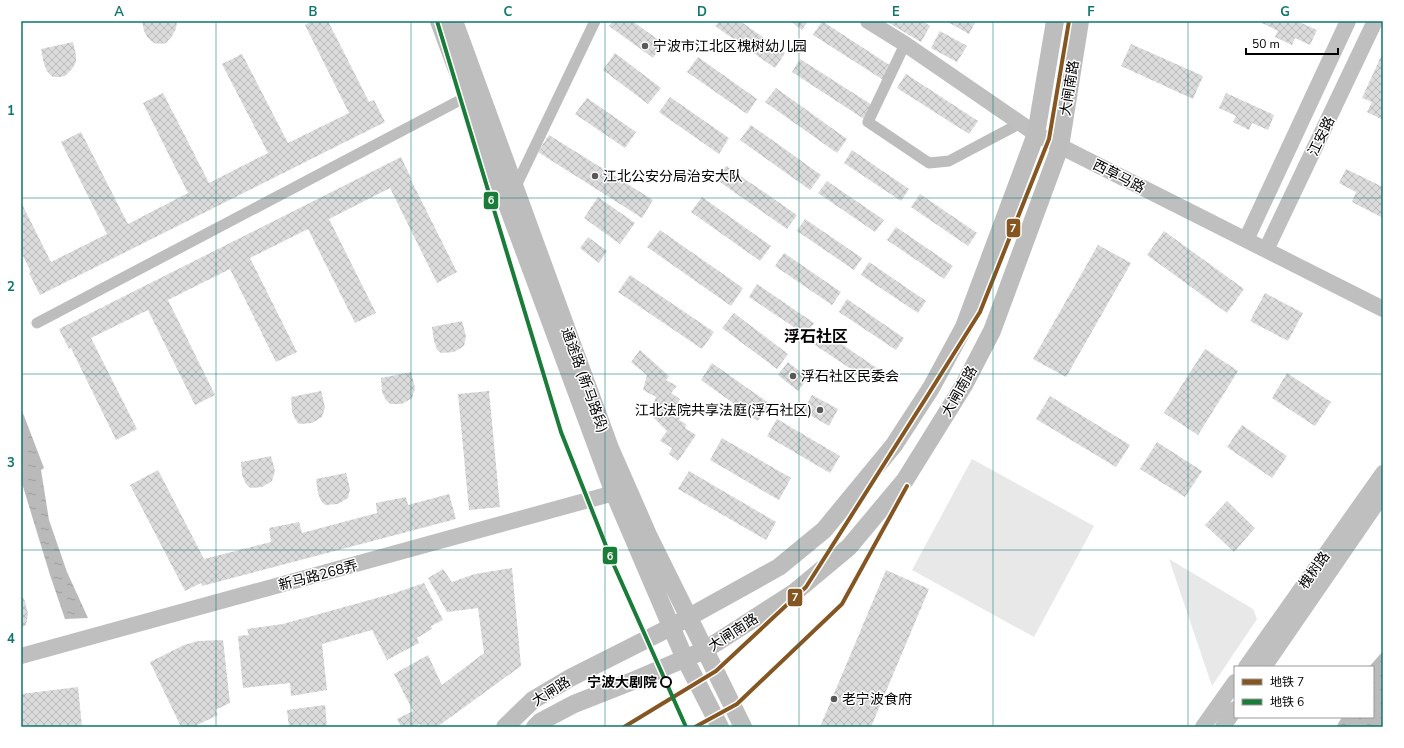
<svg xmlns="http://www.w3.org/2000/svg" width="1404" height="748" viewBox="0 0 1404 748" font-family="'Nunito Sans','Noto Sans SC',sans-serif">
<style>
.green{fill:#e8e8e8}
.water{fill:url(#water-ripples)}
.building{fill:url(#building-cross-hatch)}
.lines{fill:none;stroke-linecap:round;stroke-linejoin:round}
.street{stroke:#bdbdbd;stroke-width:11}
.secondary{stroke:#bfbfbf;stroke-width:16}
.primary{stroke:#bdbdbd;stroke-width:18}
.metro-1-casing{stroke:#fff;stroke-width:7}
.metro-2-casing{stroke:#fff;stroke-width:7}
.metro-1{stroke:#855622;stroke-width:4}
.metro-2{stroke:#197c39;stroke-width:4}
.grid{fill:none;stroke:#0f766e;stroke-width:1;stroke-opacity:0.55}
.poi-dot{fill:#595959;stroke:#fff;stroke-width:1.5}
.stop-dot{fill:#fff;stroke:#000;stroke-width:2}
.labels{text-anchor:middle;stroke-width:3;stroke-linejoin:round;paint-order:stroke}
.poi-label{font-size:14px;fill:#000;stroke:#fff;text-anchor:start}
.street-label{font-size:14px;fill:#000;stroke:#fff}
.stop-label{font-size:14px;font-weight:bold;fill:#000;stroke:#fff;text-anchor:end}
.quarter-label{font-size:16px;font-weight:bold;fill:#000;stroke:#fff}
.line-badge{stroke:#fff;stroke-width:1.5}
.badge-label{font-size:11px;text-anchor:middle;font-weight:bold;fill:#fff}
.neatline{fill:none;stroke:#0f766e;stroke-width:1.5}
.grid-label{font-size:13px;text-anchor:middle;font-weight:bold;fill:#0f766e}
</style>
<defs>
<pattern id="water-ripples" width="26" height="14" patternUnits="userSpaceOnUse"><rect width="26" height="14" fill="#bababa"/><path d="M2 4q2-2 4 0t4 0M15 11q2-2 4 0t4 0" fill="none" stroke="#9e9e9e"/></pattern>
<pattern id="building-cross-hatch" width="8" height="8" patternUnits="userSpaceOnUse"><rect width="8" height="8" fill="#dbdbdb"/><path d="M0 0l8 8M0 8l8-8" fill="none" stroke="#bababa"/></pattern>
</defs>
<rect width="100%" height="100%" fill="#fff"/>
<path class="green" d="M972,459L1094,526L1034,637L912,570Z
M1169,559L1253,609L1257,619L1212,686Z"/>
<path class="water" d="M21,408L44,468L41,470L49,520L67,572L88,618L65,619L50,575L21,480Z
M1383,651V727H1336L1342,717H1373V667H1369Z"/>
<path class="building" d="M142,21H177L176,29L172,36L166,43L160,44L154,43L148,38L144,31Z
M312,21H328L369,102L374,100L385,122L40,295L29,273L31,272L21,252V202L51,262L107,234L61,142L81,132L128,224L188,193L143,103L163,93L209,183L268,153L222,64L242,54L288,143L349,113L305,25Z
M613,21H632L663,43L653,58L609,26Z
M719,21H740L785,53L775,68L715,26Z
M790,21H808L802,30Z
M822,21L894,68L885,81L813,35Z
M890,21H923L930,26L921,42L889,23Z
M946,21H976L969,34Z
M1263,21H1297L1317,30L1310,45L1295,38L1292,45L1275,37L1278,31L1262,23Z
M940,31L967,46L957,62L931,48Z
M73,42L76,55V62L72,69L65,76L59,77H53L47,71L44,64L41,49Z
M1131,44L1203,76L1193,99L1121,66Z
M1383,52V120L1367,112L1372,102L1362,98Z
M615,53L661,88L648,104L603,70Z
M698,57L757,99L747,114L687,72Z
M800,59L872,105L864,119L792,72Z
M906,74L978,121L969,134L897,88Z
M776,88L847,139L837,153L765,102Z
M1226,93L1274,115L1268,130L1252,123L1249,130L1233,122L1236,116L1219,108Z
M670,97L729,138L719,154L659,112Z
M587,98L636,132L625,148L575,114Z
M751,125L821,175L810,190L740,140Z
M549,135L653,200L642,218L538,152Z
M852,150L909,189L901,201L844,163Z
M401,157L411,178H410L457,272L437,283L390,188L329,219L376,313L355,323L308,229L250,258L297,352L276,362L230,269L168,300L215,395L195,405L148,310L91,338L137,429L116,440L71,348L69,349L59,329Z
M726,166L797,215L787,229L717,180Z
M1346,169L1383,187V218L1352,202L1356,192L1339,183Z
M827,181L884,220L875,232L818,193Z
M920,194L977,233L968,246L911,207Z
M598,197L635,223L620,244L584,218Z
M702,197L771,246L760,261L691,212Z
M805,219L862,258L854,270L797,231Z
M896,227L953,266L944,279L887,240Z
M660,230L743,288L731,306L647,247Z
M1164,231L1244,289L1227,313L1147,255Z
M588,237L607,251L599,263L580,248Z
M1098,245L1131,263L1066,377L1033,359Z
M784,253L841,292L832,305L775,266Z
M869,262L926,301L918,313L861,275Z
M630,275L714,332L702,349L618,292Z
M757,284L814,323L806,335L749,297Z
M1265,293L1303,313L1288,341L1250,321Z
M847,299L904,338L896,350L839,312Z
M734,313L788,354L777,369L722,328Z
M462,321L466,336L464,346L454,352L441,353L437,349L434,341L432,327Z
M824,332L881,371L872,383L815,345Z
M1205,349L1238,371L1198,435L1164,413Z
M640,350L669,376L666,380L677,386L671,393L680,399L676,405L684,411L679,420L686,424L685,428L696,435L678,461L669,454L672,448L660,441L667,431L653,417L659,408L654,403L656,397L643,390L647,375L631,362Z
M788,362L808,378L798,391L778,375Z
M712,363L770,404L758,421L701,380Z
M411,372L415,388L412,398L402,404H390L386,400L382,392L381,378Z
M1287,373L1331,402L1315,426L1272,398Z
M321,391L325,407L322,417L312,423L299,424L295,419L292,411L291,397Z
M489,391L500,507L469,510L458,394Z
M812,395L838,409L829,426L803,411Z
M1050,396L1130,445L1116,467L1036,419Z
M777,419L840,456L830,473L767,436Z
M1242,425L1287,456L1272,478L1227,447Z
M722,438L791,478L779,500L710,460Z
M1157,442L1202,471L1185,497L1140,469Z
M271,456L275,471L272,481L262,487L250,488L246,484L242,475L241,462Z
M158,470L204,559L271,542L269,528L299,522L302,533L377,513L376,503L406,497L408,505L449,494L456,519L202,586L201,583L185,591L130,485Z
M689,471L776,522L766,540L678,489Z
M346,473L350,489L348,498L338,504L325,505L321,501L318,493L316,479Z
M1227,501L1255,528L1234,552L1205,525Z
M512,568L521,666L437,727H421L420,724L415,727H401L397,719L413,711L394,674L428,655L442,685L484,653L478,608L447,612L428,578L443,569L452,582L475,574Z
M886,570L929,589L871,727H820Z
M424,583L443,620L431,626L432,629L417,638L419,643L387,660L372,630L322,644L327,690L291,696L290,683L243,688L238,636L249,635L247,629L283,624L395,593Z
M21,595L25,601L28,614L26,625L21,628Z
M223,640L230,703L215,710L218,715L193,727H181L150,662L184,645L198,641Z
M78,687L82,727H21V694Z
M325,705L327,727H289L287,710Z"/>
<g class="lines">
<path class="street" d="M905,44L868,122L929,163L949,161L1021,123
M515,188L595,21
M37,323L466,97"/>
<path class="secondary" d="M868,21L905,44L1036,134L1383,309
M1246,240L1348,21
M1266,250L1375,21
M21,656L614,493
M1246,667L1383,473
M1264,667L1383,494
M1203,727L1235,682
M1223,727L1235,709"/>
<path class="primary" d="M439,21L614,493L685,659L720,727
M454,21L610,448L649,537L743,727
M505,727L533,700L570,678L671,627L779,567L824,530L894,445L931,388L964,327L1036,134L1055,21
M535,727L540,722L574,704L630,682L705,650L795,592L849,547L905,480L964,385L992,331L1060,147L1080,21"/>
<defs>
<path id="metro-1" d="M624,727L716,671L806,587L926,398L980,312L1049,139L1069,21
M695,727L737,704L842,604L907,486"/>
<path id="metro-2" d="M437,21L561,432L612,561L686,727"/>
</defs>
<use href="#metro-1" class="metro-1-casing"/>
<use href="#metro-2" class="metro-2-casing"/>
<use href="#metro-1" class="metro-1"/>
<use href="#metro-2" class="metro-2"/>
</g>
<path class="grid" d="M216,21V727M411,21V727M605,21V727M799,21V727M993,21V727M1188,21V727M21,198H1383M21,374H1383M21,550H1383"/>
<g class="poi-dot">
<circle cx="645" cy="46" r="4"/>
<circle cx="595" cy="176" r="4"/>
<circle cx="793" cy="376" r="4"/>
<circle cx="820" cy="410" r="4"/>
<circle cx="834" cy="699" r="4"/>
</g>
<circle class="stop-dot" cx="666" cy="682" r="5"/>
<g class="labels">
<g class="poi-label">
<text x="653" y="51">宁波市江北区槐树幼儿园</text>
<text x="603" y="181">江北公安分局治安大队</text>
<text x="801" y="381">浮石社区民委会</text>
<text x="812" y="415" text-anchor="end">江北法院共享法庭(浮石社区)</text>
<text x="842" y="704">老宁波食府</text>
</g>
<g class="street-label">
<text transform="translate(1069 88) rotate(-81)" y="5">大闸南路</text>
<text transform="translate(1321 136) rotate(-64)" y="5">江安路</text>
<text transform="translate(1119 176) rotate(27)" y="5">西草马路</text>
<text transform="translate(585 380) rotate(70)" y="5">通途路 (新马路段)</text>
<text transform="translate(959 391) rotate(-60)" y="5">大闸南路</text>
<text transform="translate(1314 570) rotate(-55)" y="5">槐树路</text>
<text transform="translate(318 575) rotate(-15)" y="5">新马路268弄</text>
<text transform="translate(733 632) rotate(-33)" y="5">大闸南路</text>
<text transform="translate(551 691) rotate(-32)" y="5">大闸路</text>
</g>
<g class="stop-label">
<text x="657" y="687">宁波大剧院</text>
</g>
<g class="quarter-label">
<text x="816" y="342">浮石社区</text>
</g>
</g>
<g class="line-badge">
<rect x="483" y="191" width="16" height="19" rx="4" fill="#197c39"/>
<rect x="1006" y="218" width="15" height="20" rx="4" fill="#855622"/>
<rect x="602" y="546" width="16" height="19" rx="4" fill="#197c39"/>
<rect x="787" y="588" width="16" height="19" rx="4" fill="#855622"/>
</g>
<g class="badge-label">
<text x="491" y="204">6</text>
<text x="1013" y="232">7</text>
<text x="610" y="560">6</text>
<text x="795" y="601">7</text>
</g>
<rect width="1404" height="748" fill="none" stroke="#ffffff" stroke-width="44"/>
<rect x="1234" y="666" width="140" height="52" fill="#ffffff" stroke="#999999"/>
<rect x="1242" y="679" width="20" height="6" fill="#855622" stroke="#999999"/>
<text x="1270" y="686" font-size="12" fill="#000000">地铁 7</text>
<rect x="1242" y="699" width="20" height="6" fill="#197c39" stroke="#999999"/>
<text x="1270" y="706" font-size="12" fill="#000000">地铁 6</text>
<path d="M1246 48v6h92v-6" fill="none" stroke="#000000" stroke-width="2"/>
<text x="1252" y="48" font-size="12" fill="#000000" stroke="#ffffff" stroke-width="3" paint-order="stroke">50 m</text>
<rect x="22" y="22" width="1360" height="704" class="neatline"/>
<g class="grid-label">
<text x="119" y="16">A</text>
<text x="313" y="16">B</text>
<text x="508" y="16">C</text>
<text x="702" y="16">D</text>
<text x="896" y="16">E</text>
<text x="1091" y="16">F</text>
<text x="1285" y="16">G</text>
<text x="11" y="115">1</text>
<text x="11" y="291">2</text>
<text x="11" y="467">3</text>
<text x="11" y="643">4</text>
</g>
</svg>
